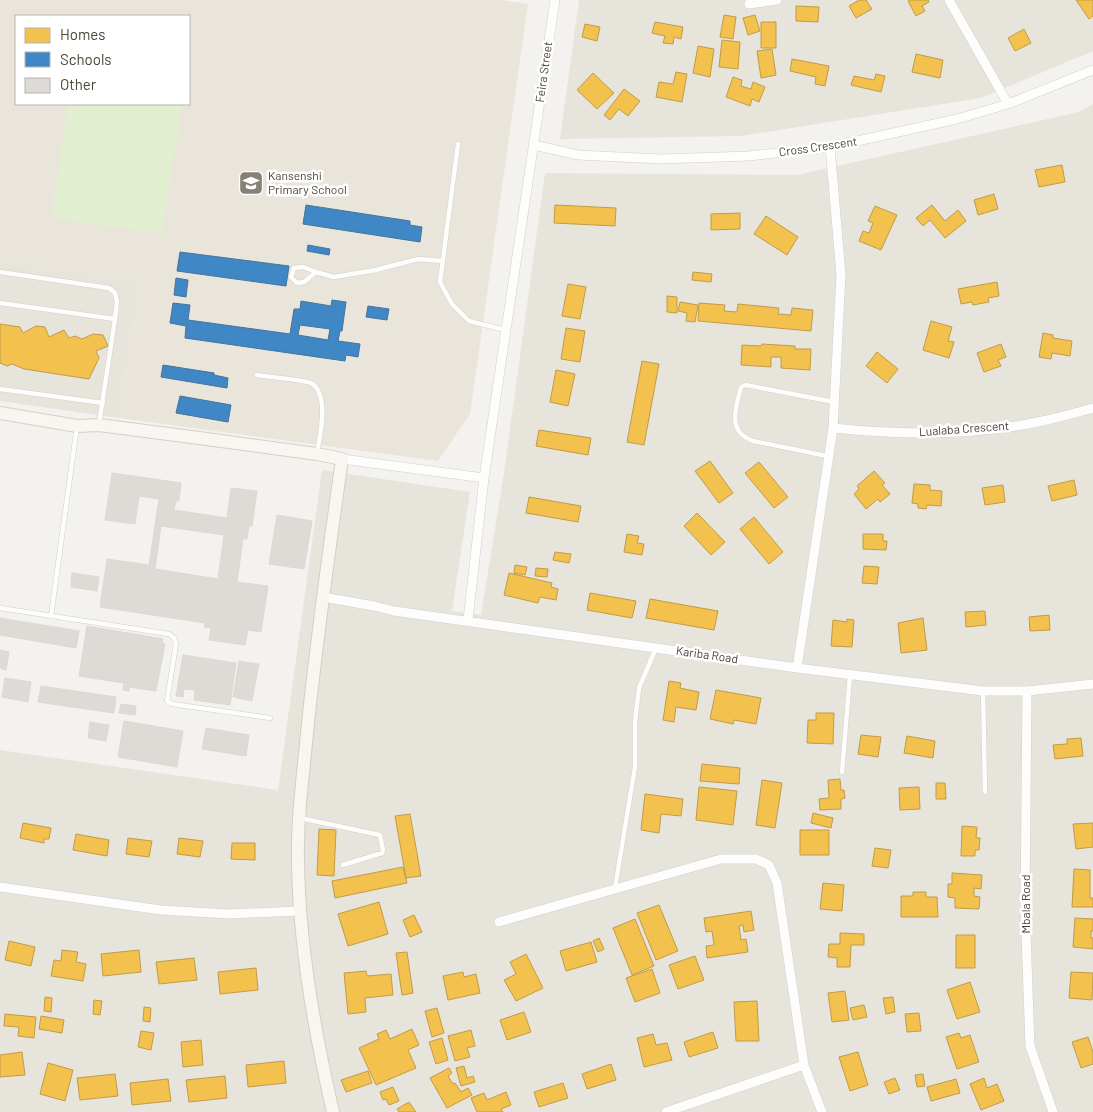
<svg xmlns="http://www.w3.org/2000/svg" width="1093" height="1112" viewBox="0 0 1093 1112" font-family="Barlow,sans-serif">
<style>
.residential{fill:#e7e4dc}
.education{fill:#eae5da;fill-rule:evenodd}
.green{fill:#e1eecf}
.homes{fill:#f2c14e;stroke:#c09c48}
.schools{fill:#3f88c5;stroke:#43749b;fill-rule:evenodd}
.building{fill:#dedbd6;stroke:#dcd9d4;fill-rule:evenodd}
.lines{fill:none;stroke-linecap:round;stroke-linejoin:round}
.lane-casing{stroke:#d2d0cb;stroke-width:5.5}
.street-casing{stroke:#d2d0cb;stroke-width:10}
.secondary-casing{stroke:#d3cfc5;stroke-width:14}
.lane{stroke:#fdfdfc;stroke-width:4.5}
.street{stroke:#fdfdfc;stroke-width:9}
.secondary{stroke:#f7f6f1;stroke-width:12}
.labels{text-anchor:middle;stroke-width:5;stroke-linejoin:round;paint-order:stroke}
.street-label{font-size:12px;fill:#4b4439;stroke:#fff}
.poi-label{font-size:12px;fill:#4b4439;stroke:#fff;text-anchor:start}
</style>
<rect width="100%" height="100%" fill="#f4f2ee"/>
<path class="residential" d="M579,0H1093V51L981,98L741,136L560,139Z
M1093,104V1112H0V750L278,790L322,470L470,492L452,611L481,615L504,473L545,173L797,175L1079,112Z
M0,262L140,280L119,418L0,401Z"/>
<path class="education" d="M0,0H502L528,4L470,414L438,461L119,418L140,280L0,262ZM16,16H189V104H16Z"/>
<path class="green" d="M68,104H182L162,234L51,218Z"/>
<path class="homes" d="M859,0H866L872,9L856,18L849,6Z
M910,0H928L929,2L922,6L925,11L916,16L908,1Z
M1076,0H1093V16L1089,19Z
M796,6L819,7L818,22L796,21Z
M724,15L736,17L733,39L720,37Z
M755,15L760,31L748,35L743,18Z
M655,22L683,27L681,39L674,37L673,44L663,43L665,36L652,33Z
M761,22H776V48H761Z
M585,24L600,27L597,41L582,37Z
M1024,29L1031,43L1015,51L1008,38Z
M722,40L740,42L738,69L719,67Z
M698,46L714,49L710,77L693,73Z
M772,49L776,75L761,78L757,51Z
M916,54L943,60L940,78L912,72Z
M792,59L829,66L825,86L815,84L816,77L790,71Z
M676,72L687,74L682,102L656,97L659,82L673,84Z
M593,73L614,93L597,109L577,90Z
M876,74L885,76L881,92L851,85L854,76L874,80Z
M733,77L742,80L741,86L751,89L753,82L765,87L759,102L752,99L750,106L726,97Z
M624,89L640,101L628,116L619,109L610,120L604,115Z
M1062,165L1065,182L1039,187L1035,170Z
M994,194L998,209L978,215L974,200Z
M555,205L616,208L615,226L554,223Z
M932,205L945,221L958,210L966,221L945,238L930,220L923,226L916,218Z
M875,206L897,215L881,250L859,241L863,231L869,233L873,223L868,221Z
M740,213V229L711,230V214Z
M766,216L798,237L787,255L754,234Z
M693,272L712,274L711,282L692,280Z
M997,282L999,296L988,298L989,302L973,305L972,302L961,304L958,289Z
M568,284L586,287L580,319L562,316Z
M667,296L677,297V313L667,312Z
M680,302L698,305L695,322L686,321L687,313L678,311Z
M699,303L725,305L724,311L737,312L738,304L779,308L778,314L791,315L792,308L813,310L811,331L698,321Z
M931,321L952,327L948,341L954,342L949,358L923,350Z
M0,324L20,327L23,333L36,326L45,327L49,337L64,330L69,338L75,336L82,339L93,334L103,335L108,346L96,351L99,358L89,379L24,369L12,364L7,366L0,363Z
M566,328L585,331L580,362L561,359Z
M1043,333L1053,335V338L1072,341L1070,356L1052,353L1051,359L1039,357Z
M762,344L795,346V349H811L810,370L781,368V357H771V367L741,365L742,345L761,346Z
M1001,344L1006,357L998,360L1001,366L984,372L977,353Z
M877,352L898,369L887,383L866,366Z
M642,361L659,364L644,445L627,442Z
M556,370L575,374L568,406L550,402Z
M539,430L591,438L588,455L536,446Z
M710,461L733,493L719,503L695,471Z
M759,462L788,497L774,508L745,473Z
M874,471L885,483L882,485L890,494L880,502L878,499L866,509L854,494L859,489L857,486Z
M1074,480L1077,495L1052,501L1048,486Z
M914,484L930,485V490L942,491L941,506L927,505L926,509L918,508V504L912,503Z
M1003,485L1005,502L985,505L982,488Z
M529,497L581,506L578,522L526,513Z
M697,513L725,542L711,555L684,526Z
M754,517L783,552L769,564L740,529Z
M627,534L639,536L637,543L644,544L642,555L624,552Z
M863,534H883V541H887L886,550L863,549Z
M555,552L571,554L569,563L553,560Z
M515,565L527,567L525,575L514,573Z
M864,566L879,567L877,584L862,583Z
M536,568L548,569L547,577L535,576Z
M509,573L552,583L551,587L558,589L556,600L540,597L538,603L504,595Z
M590,593L636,601L632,618L587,610Z
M650,599L718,611L714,630L646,618Z
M985,611L986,625L966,627L965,612Z
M1049,615L1050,630L1030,631L1029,617Z
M923,618L927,650L901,653L898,623Z
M847,619L854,620L852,647L831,646L833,620L847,622Z
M669,681L681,683L680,688L699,692L696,710L676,707L674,722L663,720Z
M716,690L761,698L756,724L734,720L733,724L710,719Z
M816,713H834L833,744L807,743L808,720H816Z
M861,735L881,737L878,757L858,754Z
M907,736L935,741L933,758L904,753Z
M1081,738L1083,756L1055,759L1053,745L1067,744V739Z
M702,764L740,768L739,784L700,781Z
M840,779L841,790H844L845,798L841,799V809L820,810L819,799L829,798L828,780Z
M762,780L782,783L775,828L756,825Z
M936,783H945L946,799H936Z
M699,787L737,791L733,825L696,820Z
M919,787L920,809L900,810L899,788Z
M645,794L683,799L681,816L661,814L659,833L641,830Z
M813,813L833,818L831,828L811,823Z
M410,814L421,876L406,878L395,816Z
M23,823L51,828L49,839H44V843L20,838Z
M1093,823V847L1076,849L1073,824Z
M962,826L977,827L976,838H980L979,850H975V856H961Z
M319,829L336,830L334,876L317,875Z
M800,830H829V855H800Z
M76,834L109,840L107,856L73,850Z
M128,838L152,841L149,857L126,854Z
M179,838L203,841L200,857L177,854Z
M232,843H255V860L231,859Z
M875,848L891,850L888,868L872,866Z
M403,867L407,883L335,898L332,881Z
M1074,869L1090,870V898H1093V907H1072Z
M952,873L982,875L981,889L974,888V896L980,897L979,909L955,908V898L948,897V884H952Z
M823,883L844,885L842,911L820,909Z
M913,892H926V897H937L938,917H901V896H913Z
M379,902L388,934L348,946L338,914Z
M659,905L678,951L656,960L637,913Z
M751,911L754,930L744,932L743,925L739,926L741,940L746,939L748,952L707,958L706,946L714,945L712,931L706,932L704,918Z
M414,915L422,932L410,937L403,920Z
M1075,918L1093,919V931H1091V938H1093V949L1073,947Z
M635,919L654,966L632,975L613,928Z
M840,933L864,934V945H851L850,967H837V958L828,957L829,944H840Z
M956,935H975V968H956Z
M599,938L604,949L598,952L593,941Z
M9,941L35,947L31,966L5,960Z
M591,942L597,962L566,971L560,951Z
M62,950L78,952L76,962L86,964L83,981L51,976L54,960L61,961Z
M139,950L141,972L103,976L101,954Z
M407,952L413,993L402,995L396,953Z
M526,954L543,988L516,1001L504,980L516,974L510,962Z
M695,956L704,980L678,989L669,965Z
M194,958L197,980L159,984L156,962Z
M256,968L258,990L220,994L218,972Z
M652,969L660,993L635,1002L626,978Z
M366,971L367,976L391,974L393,995L365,998L366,1012L348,1014L344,973Z
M463,972L464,977L476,974L480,993L448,1000L443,976Z
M1071,972L1093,973L1092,1000L1069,998Z
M970,982L980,1012L957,1019L947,990Z
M845,991L849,1020L832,1022L828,993Z
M45,997L52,998L51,1012L44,1011Z
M893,997L895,1012L886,1014L883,998Z
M94,1000L102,1001L100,1015L93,1014Z
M757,1001L759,1041H736L734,1002Z
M864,1005L867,1017L853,1020L850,1008Z
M144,1007L151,1008L150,1022L143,1021Z
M437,1008L444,1033L432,1037L425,1011Z
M524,1012L531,1032L507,1040L500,1020Z
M919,1013L921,1031L907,1032L905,1014Z
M5,1014L36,1017L34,1038L18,1036L19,1027L4,1026Z
M41,1016L64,1020L62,1033L39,1029Z
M412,1029L419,1045L408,1050L416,1068L376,1085L359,1048L379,1039L377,1034L386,1030L390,1039Z
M471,1030L475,1046L467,1048L470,1057L455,1061L448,1036Z
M141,1031L154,1033L151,1050L138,1047Z
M713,1032L718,1048L689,1057L684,1042Z
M959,1033L961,1038L970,1035L979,1062L957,1069L946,1037Z
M653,1034L656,1045L667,1043L672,1060L644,1067L637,1038Z
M1088,1037L1093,1052V1064L1081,1068L1072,1042Z
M442,1038L448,1060L436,1064L429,1042Z
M201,1040L203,1065L183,1067L181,1042Z
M22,1052L25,1075L0,1077V1055Z
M858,1052L868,1085L850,1091L839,1057Z
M284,1061L286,1083L248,1087L246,1065Z
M48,1063L73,1070L65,1101L40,1094Z
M611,1064L616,1080L587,1089L582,1074Z
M464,1066L467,1078L473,1076L475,1082L461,1086L456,1068Z
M449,1068L452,1073L448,1076L453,1084L455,1083L461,1092L468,1088L472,1095L447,1108L430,1078Z
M368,1071L372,1083L346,1092L341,1080Z
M115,1074L118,1096L80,1100L77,1078Z
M923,1074L925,1086L917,1087L915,1075Z
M225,1076L227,1098L189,1102L186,1080Z
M895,1078L900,1090L889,1094L884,1082Z
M984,1078L987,1088L997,1084L1004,1101L981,1110L970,1084Z
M168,1079L171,1101L132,1105L130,1083Z
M956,1079L960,1093L931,1101L927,1087Z
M563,1083L568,1098L539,1107L534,1092Z
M393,1087L399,1101L389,1105L386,1099L383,1100L380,1092Z
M506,1092L511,1105L501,1109L503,1112H477L471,1098L484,1093L487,1100Z
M409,1102L416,1112H399L397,1109Z"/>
<path class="schools" d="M306,205L410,221V225L422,227L420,242L303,224Z
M308,245L330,249L329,255L307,251Z
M180,252L289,266L286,286L177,271Z
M176,278L188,280L186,297L174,295Z
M332,300L346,302L342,331H340L338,341L360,344L358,357L346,355L345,361L185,338L186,326L170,323L173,303L190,305L188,320L290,334L294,309H300L301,301L331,306ZM300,325L330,329L328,340L298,335Z
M368,306L389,309L387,320L366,317Z
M163,365L214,373V375L228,378L227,388L161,377Z
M180,396L231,405L228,422L176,413Z"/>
<path class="building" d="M112,473L181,483L179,501H176L174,510L227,518L231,488L257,491L252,526H249L247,539H243L237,582L268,586L261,632L248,630L245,645L209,640L211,628L204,627L205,623L100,607L107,559L149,565L159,499L139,496L135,524L105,520ZM161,526L224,535L218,579L155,569Z
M277,515L312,521L304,569L269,564Z
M72,573L99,577L97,591L71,587Z
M0,618L79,631L76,648L0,635Z
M87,626L163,639L162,643L165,644L156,691L129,687V691L123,690L124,683L79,676Z
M0,650L9,652L6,670L0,668Z
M183,655L236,663L230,705L194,700L195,690L184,689L183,697L176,696Z
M239,661L259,664L252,701L233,697Z
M5,678L31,682L28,702L2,697Z
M41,686L116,697L114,713L38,702Z
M121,704L136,706L135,715L119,713Z
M124,721L183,731L177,767L118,757Z
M90,722L109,725L106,741L88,738Z
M206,728L249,735L246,756L202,749Z"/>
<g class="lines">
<defs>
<path id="lane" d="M458,144L440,282L452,304L469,321L505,330
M0,272L109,288L115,293L117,302L115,319L99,424
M316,272L304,282L297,283L291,277L294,268L303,267L316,272L334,277L376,270L418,259L443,261
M0,303L115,319
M257,375C267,377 305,380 311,383C330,394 320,435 317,453
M0,389L103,403
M827,456L753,441C726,431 736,408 741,387L746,385L834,402
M0,608L169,634L174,638L176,644L167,701L172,704L270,718
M51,616L77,426
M983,691L985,792
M842,772L850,675
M300,818L380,835L383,850L382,853L343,865
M615,888L635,767V722L639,688L656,648"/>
<path id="street" d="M949,0L1008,104
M749,4L777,0
M534,145L578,155L661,159L749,156L830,147L957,119L1008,104L1093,70
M833,428C900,435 971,436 1038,422C1056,418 1075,413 1093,408
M342,459L484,478
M323,597L374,606L394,611L797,668L983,691H1027L1093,684
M468,620L484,478L555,0
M797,668L833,428L841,275L830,147
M1027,691L1025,905L1030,1046L1053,1112
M0,887L161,910L229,914L299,911
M499,922L721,859H756L769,865L777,883L804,1065L822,1112
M666,1112L804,1065"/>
<path id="secondary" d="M0,413L77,426L99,425L199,438L317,454L342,459C329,551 316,642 307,733C303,776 297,819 298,862C299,946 314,1030 333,1112"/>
</defs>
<use href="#lane" class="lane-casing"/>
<use href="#street" class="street-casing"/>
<use href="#secondary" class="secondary-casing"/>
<use href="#lane" class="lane"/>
<use href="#street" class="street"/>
<use href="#secondary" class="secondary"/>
</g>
<defs>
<symbol id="school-square" viewBox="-11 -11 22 22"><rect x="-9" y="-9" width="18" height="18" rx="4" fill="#868178" stroke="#fff"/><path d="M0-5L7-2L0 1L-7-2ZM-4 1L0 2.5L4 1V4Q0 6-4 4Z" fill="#fff"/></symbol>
</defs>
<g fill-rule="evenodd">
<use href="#school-square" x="237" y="169" width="28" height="28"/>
</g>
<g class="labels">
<g class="street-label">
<text transform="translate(544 72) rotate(-82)" y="4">Feira Street</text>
<text transform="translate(818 147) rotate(-8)" y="4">Cross Crescent</text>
<text transform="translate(964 429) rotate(-4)" y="4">Lualaba Crescent</text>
<text transform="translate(707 655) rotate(8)" y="4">Kariba Road</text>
<text transform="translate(1026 904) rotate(-90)" y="4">Mbala Road</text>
</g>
<g class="poi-label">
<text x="268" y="180">Kansenshi<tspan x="268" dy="14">Primary School</tspan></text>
</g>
</g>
<rect x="15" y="15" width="175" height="90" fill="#ffffff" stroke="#b7b4b0"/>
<rect x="25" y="28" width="25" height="15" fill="#f2c14e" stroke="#b7b4b0"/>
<text x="60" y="40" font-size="15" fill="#4b4439">Homes</text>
<rect x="25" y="52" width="25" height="15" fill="#3f88c5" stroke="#b7b4b0"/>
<text x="60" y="65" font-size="15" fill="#4b4439">Schools</text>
<rect x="25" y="78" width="25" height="15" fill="#dedbd6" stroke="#b7b4b0"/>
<text x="60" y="90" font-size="15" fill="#4b4439">Other</text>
</svg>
